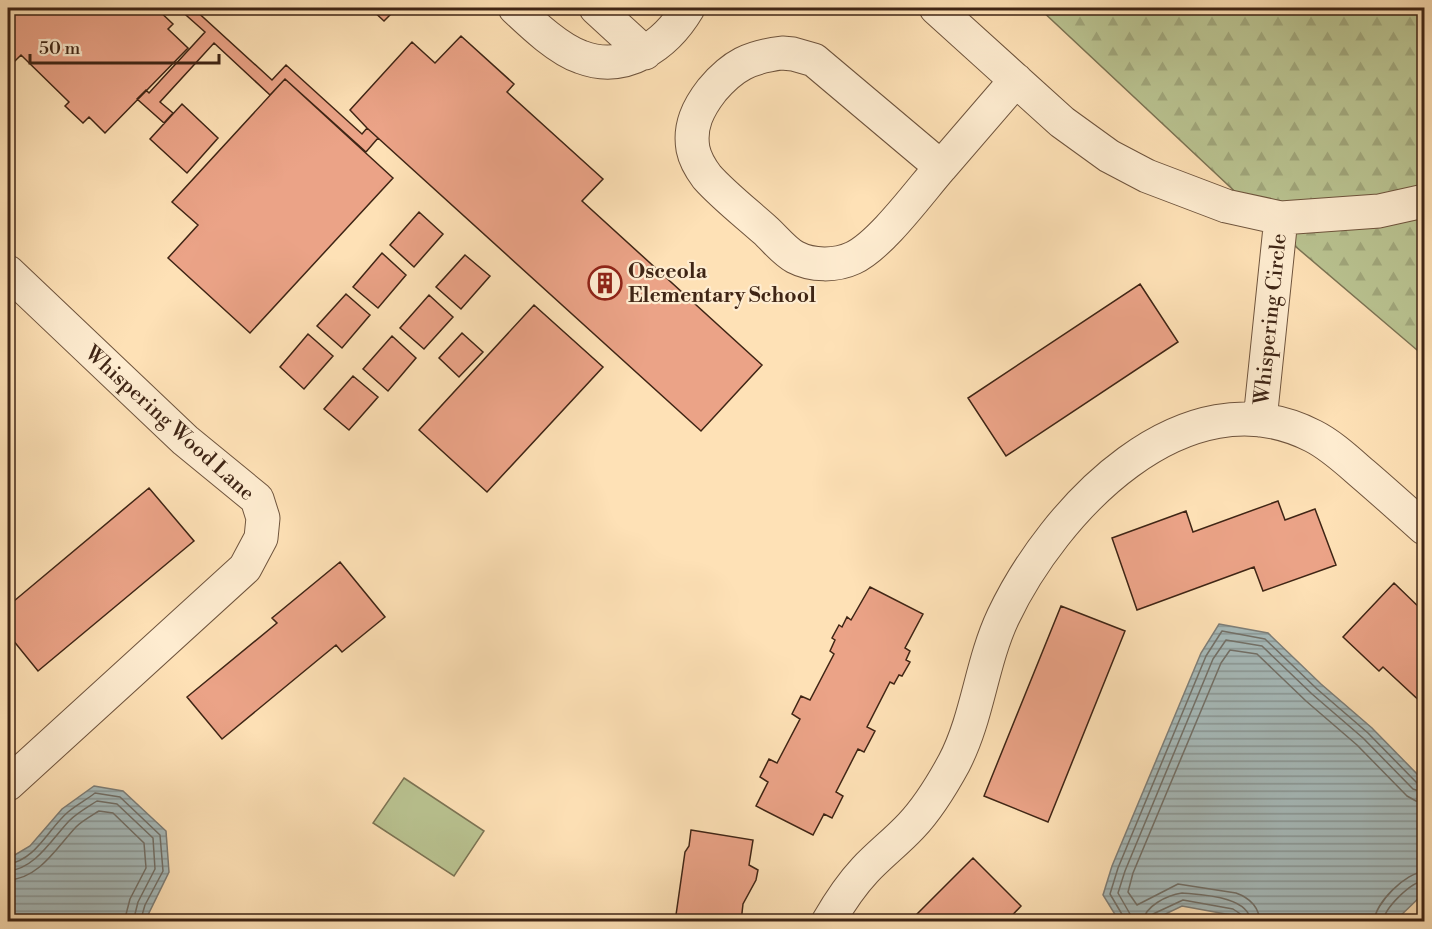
<svg xmlns="http://www.w3.org/2000/svg" width="1432" height="929" viewBox="0 0 1432 929" font-family="'Libre Bodoni',serif">
<style>
.grass{fill:#bac492;stroke:#7c7454;stroke-width:1.5}
.forest{fill:url(#forest-firs);stroke:#7c7454;stroke-width:1.5}
.water{fill:url(#water-rules);stroke:#7d7e78;stroke-width:1.5}
.lines{fill:none;stroke-linecap:round;stroke-linejoin:round}
.shore{stroke:#727068;stroke-width:1.5}
.building{fill:#eba387;stroke:#3f2515;stroke-width:1.5}
.minor-casing{stroke:#6f543d;stroke-width:35}
.minor{stroke:#feecd0;stroke-width:33}
.labels{text-anchor:middle;stroke-width:4.5;stroke-linejoin:round;paint-order:stroke}
.poi-label{font-size:21px;font-weight:bold;fill:#3f2515;stroke:#feecd0;text-anchor:start}
.street-label{font-size:21px;fill:#3f2515;stroke:#feecd0}
</style>
<defs>
<pattern id="forest-firs" width="22" height="20" patternUnits="userSpaceOnUse" patternTransform="scale(1.5)"><rect width="22" height="20" fill="#bac492"/><path d="M5 1l3.5 6h-7zM16 11l3.5 6h-7z" fill="#a1a87d"/></pattern>
<pattern id="water-rules" width="6" height="5" patternUnits="userSpaceOnUse" patternTransform="scale(1.5)"><rect width="6" height="5" fill="#a6baba"/><path d="M0 2.5h6" fill="none" stroke="#899796"/></pattern>
</defs>
<rect width="100%" height="100%" fill="#fee1b6"/>
<filter id="stains"><feTurbulence type="fractalNoise" baseFrequency=".00333" numOctaves="4"/><feColorMatrix values="0 0 0 0 .2 0 0 0 0 .09 0 0 0 0 .02 0 0 0 .5 -.17"/></filter>
<radialGradient id="worn" r=".72"><stop offset=".6" stop-color="#630" stop-opacity="0"/><stop offset="1" stop-color="#630" stop-opacity=".3"/></radialGradient>
<path class="grass" d="M404,778L484,831L454,876L373,823Z"/>
<path class="forest" d="M1039,8H1424V356L1275,229Z"/>
<path class="water" d="M1219,624L1268,633L1321,684L1372,728L1420,777L1424,784V893L1395,921H1240L1231,915L1182,906L1151,921H1119L1103,895L1112,866L1201,653Z
M94,786L123,791L166,831L169,872L145,921H8V859L30,846L62,809Z"/>
<g class="lines">
<path class="shore" d="M8,864C36,860 48,829 68,812C76,805 86,800 95,793L120,797L160,835L163,871L145,905L140,922
M8,871C35,869 52,839 69,821C77,813 88,807 97,801L117,804L153,838L155,869L138,902L133,922
M8,880C39,879 57,847 76,827C82,821 91,816 99,811L113,813L144,843L146,868L130,899L124,922
M1124,922L1123,916L1110,894L1118,868L1206,656L1222,631L1265,639L1317,689L1368,733L1418,784L1424,785
M1132,922L1130,914L1118,893L1125,871L1213,659L1226,640L1262,646L1312,694L1363,738L1413,789L1424,793
M1143,922C1144,906 1168,895 1182,893C1202,895 1249,896 1251,922
M1150,922L1153,914L1183,900L1233,909L1242,915L1243,922
M1260,922C1259,907 1250,898 1236,893L1178,884L1137,905L1128,892L1133,873L1221,663L1230,650L1257,654L1306,701L1357,745L1407,796L1416,801L1424,802
M1374,922C1375,903 1406,872 1424,872
M1383,922C1384,908 1411,882 1424,881"/>
</g>
<path class="building" d="M8,8H142L148,14L156,8L173,24L168,29L188,48L105,133L89,117L83,123L65,106L69,102L21,55L14,62L8,55Z
M178,8H193L272,80L286,65L362,134L367,128L378,138L366,152L285,79L270,95L214,43L160,102L173,113L164,123L137,99L146,90L149,93L205,32Z
M370,8H397L384,21Z
M461,36L514,84L507,92L603,179L582,201L762,365L701,431L367,128L350,110L412,42L435,63Z
M285,79L393,178L250,333L168,258L198,225L172,202Z
M182,104L218,138L187,173L150,139Z
M419,212L443,234L414,267L390,245Z
M382,253L406,275L378,308L353,287Z
M465,255L490,276L461,309L436,287Z
M1140,284L1178,342L1006,456L968,398Z
M346,294L370,315L342,348L317,326Z
M429,295L453,317L424,349L400,328Z
M534,305L603,367L487,492L419,430Z
M462,333L483,352L459,377L439,358Z
M308,334L333,356L304,389L280,367Z
M392,336L416,358L388,391L363,369Z
M353,376L378,397L349,430L324,409Z
M149,488L194,541L38,671L8,634V606Z
M1278,501L1285,520L1315,509L1336,565L1263,591L1254,567L1137,610L1112,538L1186,511L1193,532Z
M340,562L385,617L342,652L336,645L222,739L187,697L277,623L272,618Z
M1394,583L1424,612V705L1383,667L1379,671L1343,637Z
M870,587L923,614L905,648L910,651L906,660L910,662L902,676L899,675L894,684L890,682L867,727L875,731L864,752L858,749L836,792L843,796L832,818L824,814L813,835L756,806L768,782L760,777L769,759L777,763L800,719L792,714L801,696L810,700L834,654L830,651L835,640L832,638L839,625L842,627L847,617L851,620Z
M1061,606L1125,631L1048,822L984,796Z
M691,830L753,840L749,865L758,870L756,880L743,904L741,922H675L685,852L689,846Z
M973,858L1021,906L1006,922H909Z"/>
<g class="lines">
<defs>
<path id="minor" d="M515,8C532,24 558,49 581,57C626,74 666,45 688,8
M596,8L645,53
M936,8L1062,122L1109,156L1147,176L1226,206L1281,218L1379,211L1424,201
M782,53L793,54L814,60L941,167C920,191 881,245 853,258C836,266 812,266 795,257C784,251 774,238 765,230C746,213 724,196 707,177C701,169 695,159 693,149C689,126 698,108 712,90C733,65 750,57 782,53Z
M941,167L1016,80
M8,272L185,440L257,499L263,518L261,538L245,568L8,784
M1260,420L1281,218
M828,922C839,903 850,886 865,870C879,855 896,842 911,826C928,808 942,785 954,763C978,717 981,664 1003,617C1053,511 1184,370 1313,436C1331,445 1348,461 1363,474C1384,492 1404,510 1424,528"/>
</defs>
<use href="#minor" class="minor-casing"/>
<use href="#minor" class="minor"/>
</g>
<defs>
<symbol id="building-ring" viewBox="-11 -11 22 22"><circle r="9.5" fill="#feecd0" stroke="#8f2418" stroke-width="1.5"/><path d="M-4-6H4V6H1V3H-1V6H-4ZM-2.5-4.3h1.7v1.8h-1.7ZM.8-4.3h1.7v1.8H.8ZM-2.5-1h1.7V.8h-1.7ZM.8-1h1.7V.8H.8Z" fill="#8f2418"/></symbol>
</defs>
<g fill-rule="evenodd">
<use href="#building-ring" x="586" y="264" width="38" height="38"/>
</g>
<g class="labels">
<g class="poi-label">
<text x="628" y="278">Osceola<tspan x="628" dy="24">Elementary School</tspan></text>
</g>
<g class="street-label">
<text transform="translate(1270 319) rotate(-84)" y="7">Whispering Circle</text>
<text transform="translate(170 423) rotate(42)" y="7">Whispering Wood Lane</text>
</g>
</g>
<rect width="1432" height="929" fill="none" stroke="#fee1b6" stroke-width="30"/>
<rect x="9" y="9" width="1414" height="911" fill="none" stroke="#3f2515" stroke-width="3"/>
<rect x="15" y="15" width="1402" height="899" fill="none" stroke="#3f2515" stroke-width="1.5"/>
<path d="M30 54v9h189v-9" fill="none" stroke="#3f2515" stroke-width="3"/>
<text x="39" y="54" font-size="18" fill="#3f2515" stroke="#feecd0" stroke-width="4.5" paint-order="stroke">50 m</text>
<rect width="100%" height="100%" filter="url(#stains)"/>
<rect width="100%" height="100%" fill="url(#worn)"/>
</svg>
